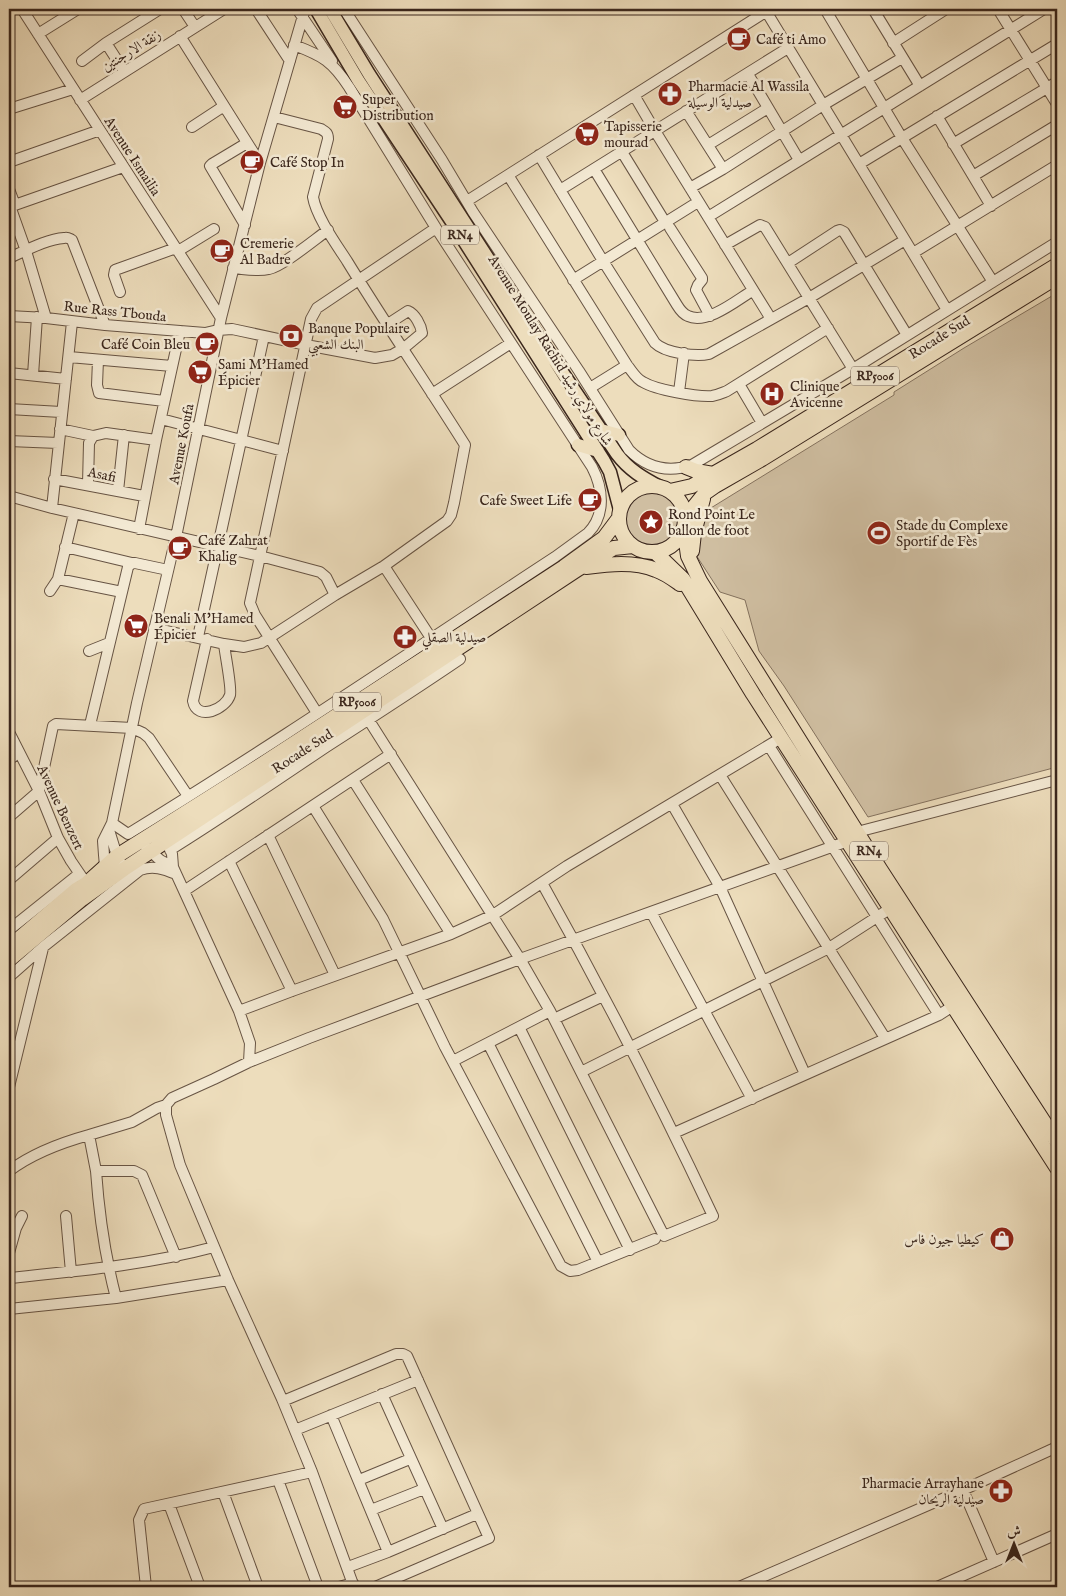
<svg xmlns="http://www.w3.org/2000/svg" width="1066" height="1596" viewBox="0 0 1066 1596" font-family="'IM FELL English',Amiri,serif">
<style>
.green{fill:#cfbea1;stroke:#84725e}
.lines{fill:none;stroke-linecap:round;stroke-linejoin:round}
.minor-casing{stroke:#675444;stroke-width:12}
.major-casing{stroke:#3a261c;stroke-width:15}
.highway-casing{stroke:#3a261c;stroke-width:16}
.minor{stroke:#f3e9d3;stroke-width:10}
.major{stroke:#edddbc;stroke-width:12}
.highway{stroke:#edddbc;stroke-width:14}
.labels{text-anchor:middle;stroke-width:5;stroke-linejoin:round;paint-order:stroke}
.shield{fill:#f3e9d3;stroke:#726053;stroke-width:1}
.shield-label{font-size:12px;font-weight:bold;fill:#3a261c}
.poi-label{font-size:14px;fill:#3a261c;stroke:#f3e9d3;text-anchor:start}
.street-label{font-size:14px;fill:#3a261c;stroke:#f3e9d3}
</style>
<rect width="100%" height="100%" fill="#edddbc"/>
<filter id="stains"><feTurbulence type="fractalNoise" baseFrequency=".004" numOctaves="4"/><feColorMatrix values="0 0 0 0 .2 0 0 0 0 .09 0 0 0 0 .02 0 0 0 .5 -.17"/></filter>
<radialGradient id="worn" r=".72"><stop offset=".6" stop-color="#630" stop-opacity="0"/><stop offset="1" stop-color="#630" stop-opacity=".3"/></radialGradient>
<path class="green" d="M1057,293V767L868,817L784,686L759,651L745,600L720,592L696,555L706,511L894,395V392L964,348Z
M623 519a29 29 0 1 1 58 0a29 29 0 1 1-58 0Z"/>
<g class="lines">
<defs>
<path id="minor" d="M22,9L221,318
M183,9L195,27
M256,9L290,61
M297,9L332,61
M344,9L442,160L473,212L579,371L629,450C647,468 668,473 692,465L853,369L1057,242
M825,9L902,138L993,282
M873,9L920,86
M998,9L1057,104
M766,11L905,240L947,310
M38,34L78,9
M180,36L260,163
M106,43L124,71
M893,43L946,9
M82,61L106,43L160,9
M748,74L799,160
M634,95L655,131L771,319
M80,100L224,9
M9,109L73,89
M686,111L723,169
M937,116L991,206
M192,127L224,106
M953,144L1057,82
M708,145L768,108
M622,152L665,222
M539,155L603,261L655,343C665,353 696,357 709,354L809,298L905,240
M9,162L100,130
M859,164L1057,44
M594,169L677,305C680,310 683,314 688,316C707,325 737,300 752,291
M508,175L627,365C632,371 636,379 643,382C656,390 697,397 712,396C718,395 722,393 727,391L828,328
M973,176L1057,125
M690,188L723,169L823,105L902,58
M9,189L15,205
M560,190L788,48
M467,201L770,9
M10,206L26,251L46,318
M9,207L123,167
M708,217L1044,9
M245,225L210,166L212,164L247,143
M670,228L702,278V280L698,285L696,290L710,316
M725,245L760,225L765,227L853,369
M178,251L214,229
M913,253L1057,165
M9,258C25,251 47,239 64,238C68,237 68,238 72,240L105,325
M788,263L837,231L840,230L844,232L907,335
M233,268C245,269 257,272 269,269C283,266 314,240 328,230
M573,280L698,202
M120,292L114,275L115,270L176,248
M9,316L46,318L105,325L205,333L218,330L232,329L306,345L375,358L392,355L404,348L422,333C421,325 415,314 408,311L388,324
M69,357L172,366
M98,360L97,385L99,393L164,401
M9,373L66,379
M33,375L37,317
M739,384L762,423
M590,388L627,365
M679,392L684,353
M432,394L511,343
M9,409L61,412
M161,419L283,451
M60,429L93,436L106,433L156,440
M9,441L58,443
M54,479L144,496
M88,484L89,443L93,436
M118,491L124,435
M9,496L52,508L260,556L320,572L326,577L335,595
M52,508L72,322
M139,529L156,440L180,331
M65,547L132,563
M384,566L431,638
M58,579L122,592
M50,591L58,579L74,513
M154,628L224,644L244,647L261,643L335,595L384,566L447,521L451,515L454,503L465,445C426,383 385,323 347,261C336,244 316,216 313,197L328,139C328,133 326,132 321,129L274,117
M198,637L264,336
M207,639L193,701C197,722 226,709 230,695C232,688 225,654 224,644
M89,651L109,643
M363,711L520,959L550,1011L664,1236L713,1216C660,1103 603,992 542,883
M317,713L255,615L250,603L311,319L317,308L436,228
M90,725L128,567L132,563H135L168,570
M9,732L39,791L58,838L71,861L90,889
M769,746L939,1015
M9,760L19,752
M720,775L885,1038
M353,780L451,934
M672,804L720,887L805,1074
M313,806L383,919L445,1047L561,1266L570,1271L578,1270L655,1239
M9,817L39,791L53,726L56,724L132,728L143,733L149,738L188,796
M112,823L128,834C273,745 413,650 555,557L588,533C606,515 603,488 592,467L436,228L349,87C332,61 323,56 294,45
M109,830L117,856L124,869
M857,832L1057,780
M268,835L335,975
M168,845L172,854L173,867L239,1011L250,1043L249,1062
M146,847L160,860L173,867
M170,850C223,817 274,782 326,747C371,718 416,689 460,659
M229,861L292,991
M108,870L105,866L104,855L103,841L112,823L137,703L176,537L221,318L260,163L305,9
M9,880L58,838
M184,891L391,754
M651,912L752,1099
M9,930L79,874
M9,977L43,947L140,870C153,865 164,869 176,874
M239,1011L292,991L451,934L493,915L567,866L781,738
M554,1019L603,996
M519,1027L550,1011
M488,1043L598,1262
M453,1061L519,1027L630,1250
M581,1072L829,948L891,908
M9,1087L43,948
M674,1133L939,1015L953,1006
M9,1171C33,1153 60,1143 89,1135
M96,1171L89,1135L132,1122L157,1108L166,1105
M66,1216L71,1272
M9,1253L16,1228L22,1216
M9,1278C78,1271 147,1265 214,1247
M116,1298C105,1256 99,1214 96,1171H134L142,1175L176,1257
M9,1309L116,1298L228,1280
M382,1394L443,1529
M283,1401L396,1354H403L407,1356L489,1538L375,1587
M331,1415L388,1552
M295,1430L418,1380
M278,1480L318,1587
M359,1480L410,1459
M963,1490L994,1562
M223,1492L258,1587
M169,1504L200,1587
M371,1510L424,1489
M348,1567L388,1552L477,1514
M146,1587L139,1520L144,1509L312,1472
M339,1587L353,1583
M354,1587L312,1472L282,1399L228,1280L180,1165L166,1115V1105L172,1098L214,1079L249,1062L309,1038L520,959L848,841
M739,1587L963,1490L1057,1447
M937,1587L1057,1534"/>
<path id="major" d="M316,9L358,80L454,225L604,461L610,472L620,510
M330,9L369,74L540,339L617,454C629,470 643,478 660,487
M601,430L619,435
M578,445L598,451"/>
<path id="highway" d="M686,467L696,471L713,474
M619 519a33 33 0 1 1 66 0a33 33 0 1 1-66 0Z
M670,491L692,486L757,449L1057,265
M685,518L705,493L715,486L762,459L1057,277
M684,527L688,556L700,581L880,869L1057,1142
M692,551L694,533L703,499
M655,552L683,579L753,694L1057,1168
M586,567C609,564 634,561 656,570C665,573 673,579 680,584
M9,947L76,890L86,884L117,856L264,763L564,567L604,538L619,518
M9,960L82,899L124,869L578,569L614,548L633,546"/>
</defs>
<use href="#minor" class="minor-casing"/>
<use href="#major" class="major-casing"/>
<use href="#highway" class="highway-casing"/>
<use href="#minor" class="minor"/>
<use href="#major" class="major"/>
<use href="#highway" class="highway"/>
</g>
<defs>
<symbol id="cafe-disc" viewBox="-11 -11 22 22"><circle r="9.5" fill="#8f2418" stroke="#f3e9d3"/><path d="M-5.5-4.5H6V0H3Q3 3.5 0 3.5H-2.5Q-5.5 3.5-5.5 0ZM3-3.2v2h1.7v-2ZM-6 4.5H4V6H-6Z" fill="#fff"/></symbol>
<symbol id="pharmacy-disc" viewBox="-11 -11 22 22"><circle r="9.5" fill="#8f2418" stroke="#f3e9d3"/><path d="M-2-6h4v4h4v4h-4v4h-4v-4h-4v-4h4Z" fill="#fff"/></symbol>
<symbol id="supermarket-disc" viewBox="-11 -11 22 22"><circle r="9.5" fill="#8f2418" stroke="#f3e9d3"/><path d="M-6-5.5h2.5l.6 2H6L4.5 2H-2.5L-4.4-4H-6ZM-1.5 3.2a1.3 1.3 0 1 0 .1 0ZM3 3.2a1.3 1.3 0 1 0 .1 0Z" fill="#fff"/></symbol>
<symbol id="bank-disc" viewBox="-11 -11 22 22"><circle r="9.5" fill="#8f2418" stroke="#f3e9d3"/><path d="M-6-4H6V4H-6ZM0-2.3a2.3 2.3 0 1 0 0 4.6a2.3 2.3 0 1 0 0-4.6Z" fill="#fff"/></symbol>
<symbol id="hospital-disc" viewBox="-11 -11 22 22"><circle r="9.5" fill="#8f2418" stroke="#f3e9d3"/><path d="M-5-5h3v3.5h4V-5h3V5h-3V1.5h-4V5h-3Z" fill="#fff"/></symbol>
<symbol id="sight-disc" viewBox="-11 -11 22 22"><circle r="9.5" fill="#8f2418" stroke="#f3e9d3"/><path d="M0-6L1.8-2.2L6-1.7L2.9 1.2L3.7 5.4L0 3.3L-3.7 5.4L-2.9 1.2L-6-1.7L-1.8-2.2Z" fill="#fff"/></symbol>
<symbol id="stadium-disc" viewBox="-11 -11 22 22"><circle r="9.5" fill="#8f2418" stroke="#f3e9d3"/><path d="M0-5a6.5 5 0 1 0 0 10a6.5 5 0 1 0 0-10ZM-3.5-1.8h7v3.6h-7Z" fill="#fff"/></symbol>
<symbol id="shop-disc" viewBox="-11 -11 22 22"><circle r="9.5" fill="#8f2418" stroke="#f3e9d3"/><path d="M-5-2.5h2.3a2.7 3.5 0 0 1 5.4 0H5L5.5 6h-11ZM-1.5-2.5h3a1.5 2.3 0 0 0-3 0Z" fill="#fff"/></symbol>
</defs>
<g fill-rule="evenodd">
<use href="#cafe-disc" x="725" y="25" width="28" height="28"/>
<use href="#pharmacy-disc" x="656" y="80" width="28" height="28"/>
<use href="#supermarket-disc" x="331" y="93" width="28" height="28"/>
<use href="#supermarket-disc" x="573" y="120" width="28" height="28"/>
<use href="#cafe-disc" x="238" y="148" width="28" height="28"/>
<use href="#cafe-disc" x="208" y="237" width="28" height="28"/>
<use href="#bank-disc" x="277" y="322" width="28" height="28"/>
<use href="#cafe-disc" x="193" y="330" width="28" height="28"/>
<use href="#supermarket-disc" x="186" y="358" width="28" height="28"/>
<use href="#hospital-disc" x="758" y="380" width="28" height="28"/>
<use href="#cafe-disc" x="576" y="486" width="28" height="28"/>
<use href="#sight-disc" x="637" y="508" width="28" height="28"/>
<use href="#stadium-disc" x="865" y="519" width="28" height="28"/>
<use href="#cafe-disc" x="166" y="534" width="28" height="28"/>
<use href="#supermarket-disc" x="122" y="612" width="28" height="28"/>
<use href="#pharmacy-disc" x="391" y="623" width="28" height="28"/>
<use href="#shop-disc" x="988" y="1225" width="28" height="28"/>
<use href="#pharmacy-disc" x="987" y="1477" width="28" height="28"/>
</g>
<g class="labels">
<g class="shield">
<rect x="441" y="225.5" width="38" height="19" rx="4"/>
<rect x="851" y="366.5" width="48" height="19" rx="4"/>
<rect x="333" y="692.5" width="48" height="19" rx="4"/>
<rect x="850" y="841.5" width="38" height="19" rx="4"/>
</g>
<g class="shield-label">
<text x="460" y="239">RN4</text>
<text x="875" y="380">RP5006</text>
<text x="357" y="706">RP5006</text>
<text x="869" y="855">RN4</text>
</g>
<g class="poi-label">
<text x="756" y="44">Café ti Amo</text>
<text x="688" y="91">Pharmacie Al Wassila<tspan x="688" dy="16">صيدلية الوسيلة</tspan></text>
<text x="362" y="104">Super<tspan x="362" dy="16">Distribution</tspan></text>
<text x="604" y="131">Tapisserie<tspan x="604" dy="16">mourad</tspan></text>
<text x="270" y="167">Café Stop In</text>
<text x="240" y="248">Cremerie<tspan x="240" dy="16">Al Badre</tspan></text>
<text x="308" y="333">Banque Populaire<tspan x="308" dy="16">البنك الشعبي</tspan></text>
<text x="190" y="349" text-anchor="end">Café Coin Bleu</text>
<text x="218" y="369">Sami M'Hamed<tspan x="218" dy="16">Épicier</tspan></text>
<text x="790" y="391">Clinique<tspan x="790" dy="16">Avicenne</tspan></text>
<text x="572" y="505" text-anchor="end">Cafe Sweet Life</text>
<text x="668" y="519">Rond Point Le<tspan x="668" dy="16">ballon de foot</tspan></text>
<text x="896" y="530">Stade du Complexe<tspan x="896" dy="16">Sportif de Fès</tspan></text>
<text x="198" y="545">Café Zahrat<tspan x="198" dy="16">Khalig</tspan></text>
<text x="154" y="623">Benali M'Hamed<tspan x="154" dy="16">Épicier</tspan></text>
<text x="422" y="642">صيدلية الصقلي</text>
<text x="984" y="1244" text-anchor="end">كيطيا جيون فاس</text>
<text x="984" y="1488" text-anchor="end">Pharmacie Arrayhane<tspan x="984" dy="16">صيدلية الريحان</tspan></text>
</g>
<g class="street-label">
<text transform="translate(131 50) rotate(-32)" y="5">زنقة الارجنتين</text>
<text transform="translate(133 156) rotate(57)" y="5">Avenue Ismailia</text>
<text transform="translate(115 311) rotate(6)" y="5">Rue Rass Tbouda</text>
<text transform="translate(939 337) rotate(-32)" y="5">Rocade Sud</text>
<text transform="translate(551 350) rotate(58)" y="5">Avenue Moulay Rachid شارع مولاي رشيد</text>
<text transform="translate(181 444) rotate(-79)" y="5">Avenue Koufa</text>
<text transform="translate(102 474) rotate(12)" y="5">Asafi</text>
<text transform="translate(302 751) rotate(-33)" y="5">Rocade Sud</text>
<text transform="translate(61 807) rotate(65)" y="5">Avenue Benzert</text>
</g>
</g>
<rect width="1066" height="1596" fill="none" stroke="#edddbc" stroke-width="30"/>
<rect x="10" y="10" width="1046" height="1576" fill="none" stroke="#3a261c" stroke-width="2.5"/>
<rect x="15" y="15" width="1036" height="1566" fill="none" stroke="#3a261c"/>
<g transform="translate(1014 1544)" stroke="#f3e9d3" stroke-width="4" paint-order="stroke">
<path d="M0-4L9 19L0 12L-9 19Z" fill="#3a261c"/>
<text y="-8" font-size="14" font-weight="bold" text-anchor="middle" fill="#3a261c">ش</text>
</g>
<rect width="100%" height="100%" filter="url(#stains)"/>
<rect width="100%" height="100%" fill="url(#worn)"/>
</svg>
